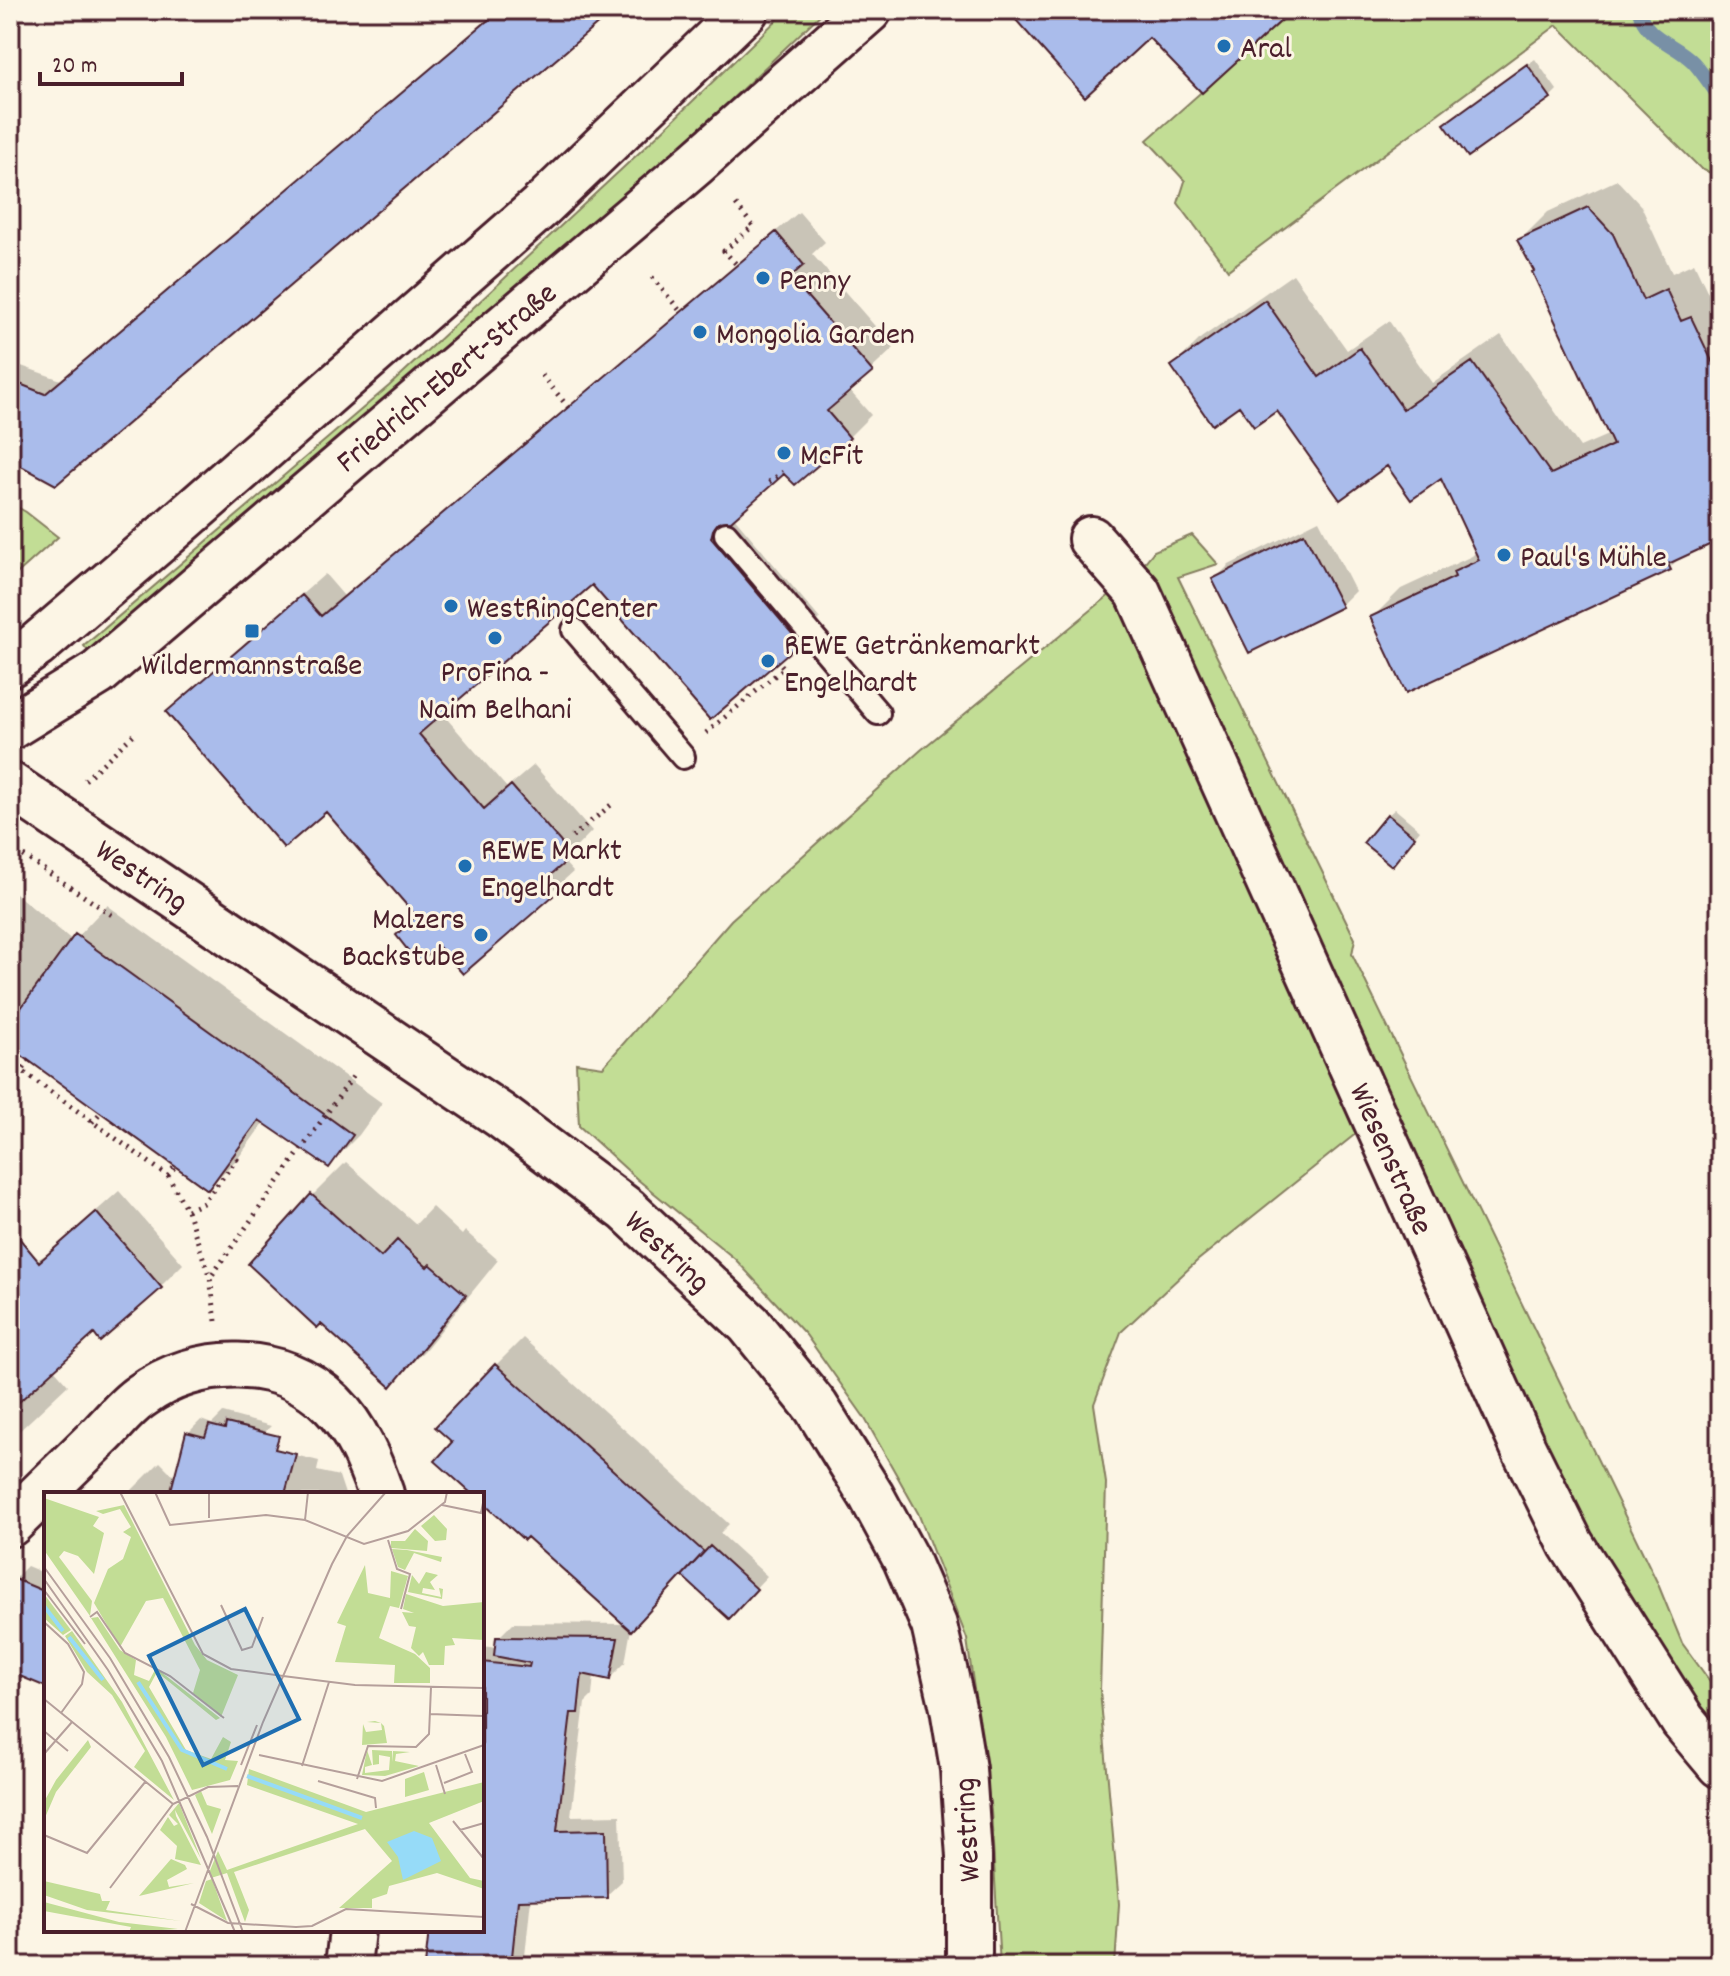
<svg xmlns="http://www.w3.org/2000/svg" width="1730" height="1976" viewBox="0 0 1730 1976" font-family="Dekko,sans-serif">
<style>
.green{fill:#c2dd95;stroke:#867e60;stroke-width:2}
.shadow{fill:#0003}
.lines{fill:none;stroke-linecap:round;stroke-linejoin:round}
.stream{stroke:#7890a6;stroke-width:14}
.building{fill:#aabceb;stroke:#4a1f2b;stroke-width:2}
.lane-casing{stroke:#4a1f2b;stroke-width:28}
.street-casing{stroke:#4a1f2b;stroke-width:50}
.secondary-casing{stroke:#4a1f2b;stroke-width:50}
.path{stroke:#4a1f2b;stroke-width:5;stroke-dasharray:2 6;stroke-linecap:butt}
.lane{stroke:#fcf5e5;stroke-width:22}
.street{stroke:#fcf5e5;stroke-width:44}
.secondary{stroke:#fcf5e5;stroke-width:44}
.poi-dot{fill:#1f6fb2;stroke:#fcf5e5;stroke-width:3}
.labels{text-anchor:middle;stroke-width:6;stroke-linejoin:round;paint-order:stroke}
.poi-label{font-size:32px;fill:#4a1f2b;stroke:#fcf5e5;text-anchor:start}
.street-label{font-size:32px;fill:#4a1f2b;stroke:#fcf5e5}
.inset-river{fill:none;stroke:#96dbf8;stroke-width:4}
.inset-road{fill:none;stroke:#b59f9b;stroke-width:2}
.view{fill:#1f6fb2;fill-opacity:0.15;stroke:#1f6fb2;stroke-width:4}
.inset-edge{fill:none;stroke:#4a1f2b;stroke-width:4}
</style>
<rect width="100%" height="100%" fill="#fcf5e5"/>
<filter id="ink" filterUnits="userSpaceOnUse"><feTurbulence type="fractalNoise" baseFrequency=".0125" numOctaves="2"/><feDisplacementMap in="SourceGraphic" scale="16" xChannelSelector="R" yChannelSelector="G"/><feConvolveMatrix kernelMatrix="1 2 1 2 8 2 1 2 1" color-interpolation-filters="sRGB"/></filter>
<g filter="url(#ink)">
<path class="green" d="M787,10H825L686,143L92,656L84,646L389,386L640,152Z
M1294,10H1720V177L1701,169L1557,25L1228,270L1178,203L1185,181L1147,140Z
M10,503L26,512L58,537L10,580Z
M1192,535L1218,564L1178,577L1355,939L1352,954L1658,1584L1682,1643L1720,1695V1749L1671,1679L1501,1368L1142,566L1154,551Z
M1123,584L1363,1128L1197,1261L1121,1332L1094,1404L1106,1483L1100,1690L1119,1904L1115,1966H1000L991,1811L967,1639L918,1513L864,1417L806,1335L735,1259L637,1179L579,1126L576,1063L603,1067L731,920L921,750Z"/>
<path class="shadow" d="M498,10H612L10,459V362L61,380Z
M1535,59L1557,90L1550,97L1446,124Z
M1617,180L1641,206L1672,273L1694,263L1709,295L1720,291V538L1682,556L1669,568L1373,617L1401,589L1472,556L1477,551L1442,476L1388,463L1278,408L1239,403L1173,366L1201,338L1293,274L1347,350L1389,321L1432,383L1501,335L1580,447L1610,434L1536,271L1520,240L1548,212Z
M799,212L825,242L812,254L894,348L849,390L871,415L849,437L785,471L733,516L820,619L710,717L593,582L441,712L507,788L534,765L592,831L563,861L573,872L463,971L326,809L169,712L325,574L344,596Z
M1319,520L1355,591L1340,606L1214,580L1229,565Z
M1395,809L1420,830L1399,856L1388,815Z
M10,889L73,941L107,905L382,1103L359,1135L329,1165L265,1121L239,1157L208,1188L26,1056L10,1070Z
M346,1162L416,1224L432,1207L462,1235L465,1231L498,1260L425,1350L391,1384L312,1196Z
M119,1191L183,1264L161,1286L94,1331L53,1368L68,1385L15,1435L10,1429V1275L49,1253Z
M523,1338L729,1524L720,1533L767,1576L729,1616L683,1574L631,1629L625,1663L610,1678L594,1674L592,1696L585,1703L571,1816L620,1815L622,1881L606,1896L531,1898L524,1966H427L431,1930H482V1646L497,1648L498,1638L513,1623L626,1624L527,1534L482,1500V1494H476L455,1442L496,1365Z
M223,1413L271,1426L202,1494H128L160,1462L176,1478L188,1433L201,1420L212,1424Z
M279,1451L319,1461L317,1471L339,1476L345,1494H259Z
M27,1566L46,1574V1685L10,1670V1589L14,1579Z
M10,1956L34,1966H10Z"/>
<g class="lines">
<path class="stream" d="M1639,10C1645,39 1675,43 1693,62C1703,73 1711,86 1720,98"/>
</g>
<path class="building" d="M500,10H614L56,485L10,460V380L45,394Z
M1007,10H1293L1202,93L1149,38L1085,97Z
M1527,64L1551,98L1468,157L1444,124Z
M1588,207L1613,234L1643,300L1666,289L1681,321L1691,317L1720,378V540L1668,564L1671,570L1406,693L1370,617L1455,577L1453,572L1479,560L1441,479L1411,500L1387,466L1340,500L1277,411L1254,427L1239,406L1212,425L1171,366L1265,300L1319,377L1360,348L1403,409L1472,362L1551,474L1613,445L1532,272L1534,271L1517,240Z
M776,232L804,265L790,277L873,372L827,411L850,438L795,485L784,474L731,521L718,523L713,530L711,538L800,643L710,720L592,585L419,734L484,809L511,785L571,854L566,858L568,860L541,883L553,896L463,974L438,946L418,963L396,935L416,916L326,812L284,848L166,712L302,595L321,616Z
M1304,533L1342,607L1249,653L1212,579Z
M1387,814L1415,837L1392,866L1363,843Z
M75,934L353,1135L329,1168L259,1120L208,1190L10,1047V1023Z
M311,1194L381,1257L397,1240L427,1267L430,1264L466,1295L391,1387L321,1324L317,1328L248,1264Z
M96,1212L162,1288L100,1342L94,1334L10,1410V1227L39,1262Z
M495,1364L704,1552L631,1631L527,1537L524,1540L482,1502V1494H472L435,1461L452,1442L435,1427Z
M226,1423L279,1436L275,1449L296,1454L285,1494H170L186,1432L205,1437L209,1425L225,1429Z
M710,1546L757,1589L729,1619L682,1576Z
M10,1577L46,1592V1687L10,1672Z
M496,1637L618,1638L610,1680L582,1674L578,1713H571L557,1831L606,1830L607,1898L518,1900L511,1966H425L429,1930H482V1662L529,1667L530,1663L494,1656Z"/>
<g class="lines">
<defs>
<path id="lane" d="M726,534L878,713
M574,630L683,757"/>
<path id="street" d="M1091,539L1138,592L1522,1445L1571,1544L1683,1721L1720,1765
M10,1524C41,1494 71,1464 102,1434C114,1422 126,1406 141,1396C196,1355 281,1353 332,1404C356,1428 370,1462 381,1494
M348,1966L352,1930"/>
<path id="secondary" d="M10,664L37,645L160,540L540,207L746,10
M10,727L98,673L695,164L869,10
M10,785L500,1115L627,1210L749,1324L816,1407L872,1497L906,1560L934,1625L953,1708L963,1769L969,1857V1966"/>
</defs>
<use href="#lane" class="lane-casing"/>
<use href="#street" class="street-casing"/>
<use href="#secondary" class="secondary-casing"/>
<path class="path" d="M736,205L753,226L724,251L737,265
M652,277L681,312
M542,375L568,407
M769,482L783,472
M706,733L784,668L778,661
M85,780L134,734
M572,837L611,805
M10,847L115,917
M30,1061L22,1071L168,1176L187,1210L210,1278
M92,1122L101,1112
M168,1176L175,1166
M187,1210L203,1203L237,1159L233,1156
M216,1321L210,1278L354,1075"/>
<use href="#lane" class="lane"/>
<use href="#street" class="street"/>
<use href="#secondary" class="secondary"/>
</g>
</g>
<g class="poi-dot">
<circle cx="1224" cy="46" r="8"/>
<circle cx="763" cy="278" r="8"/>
<circle cx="700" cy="332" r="8"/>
<circle cx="784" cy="453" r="8"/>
<circle cx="1504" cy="555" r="8"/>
<circle cx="451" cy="606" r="8"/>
<rect x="244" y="623" width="16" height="16" rx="4"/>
<circle cx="495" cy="638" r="8"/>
<circle cx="768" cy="661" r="8"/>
<circle cx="465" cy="866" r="8"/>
<circle cx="481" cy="935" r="8"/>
</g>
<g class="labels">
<g class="poi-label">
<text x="1240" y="57">Aral</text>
<text x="779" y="289">Penny</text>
<text x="716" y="343">Mongolia Garden</text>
<text x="800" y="464">McFit</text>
<text x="1520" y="566">Paul's Mühle</text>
<text x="467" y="617">WestRingCenter</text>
<text x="784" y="654">REWE Getränkemarkt<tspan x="784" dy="37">Engelhardt</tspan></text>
<text x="252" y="674" text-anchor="middle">Wildermannstraße</text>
<text x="495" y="681" text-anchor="middle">ProFina -<tspan x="495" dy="37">Naim Belhani</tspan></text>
<text x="481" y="859">REWE Markt<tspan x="481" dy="37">Engelhardt</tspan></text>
<text x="465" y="928" text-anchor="end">Malzers<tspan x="465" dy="37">Backstube</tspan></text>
</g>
<g class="street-label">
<text transform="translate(445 376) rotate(-40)" y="11">Friedrich-Ebert-Straße</text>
<text transform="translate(143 874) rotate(34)" y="11">Westring</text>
<text transform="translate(1393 1158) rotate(66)" y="11">Wiesenstraße</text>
<text transform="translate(669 1250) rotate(43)" y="11">Westring</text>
<text transform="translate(965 1830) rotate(-93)" y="11">Westring</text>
</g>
</g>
<g transform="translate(44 1492)">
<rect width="440" height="440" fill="#fcf5e5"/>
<path d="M0,6L55,25L49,34L60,41L50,82L34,64L20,59L15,65L48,109L46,124L0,58ZM80,13L151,153L163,168L194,183L177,225L149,201L156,178L119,106L102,109L76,155L50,111L64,77L79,67L87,45L79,40L87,35L76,17L59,22L52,19ZM390,23L403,37L402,48L391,49L377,34ZM371,37L384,49L383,59L347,56V49H361ZM348,57L363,58L398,65L397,70L370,61L361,78L354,75ZM321,73L324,101L346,106L347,79L364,84L355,116L346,114L335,146L371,162L386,176V191H350L351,173L291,170L302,134L293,131ZM382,80L394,83L386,90L391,98L379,96L378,101L397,105L395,96L399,97L398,107L364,100L368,83L375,92ZM0,102L27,138L19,143L0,126ZM362,102L399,114L440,110V148L408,146L411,153L401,154L400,173H385L379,160L375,164L367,156L372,135L365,134L358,120L370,121L359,117ZM54,125L76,158L92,168L90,183L105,189L112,176L176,226L172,228L113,180L105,195L142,258L167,267L179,245L187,250L181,268L194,269L186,288L148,298L122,245L47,126ZM28,139L78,210L130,308L90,275L101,259L68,203L43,180L21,144ZM331,229L337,231L340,234L343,251L318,253L319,232L322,240L338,238L337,231L323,230ZM44,248L47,255L12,300L0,328V310L12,288ZM323,258L328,273L321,275V281L345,278L346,265L335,263V272L329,273L328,258L348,259L349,270V259L366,260L352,262L351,269L375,274L341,284L318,283ZM205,277L322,320L440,290V309L385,331L426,386L440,389V397L393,381L345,394L343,402L328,407V416H295L348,369L321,337L190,380L205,418L201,430L183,381L167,386L165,381L174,359L183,378L314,332L203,293ZM380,280L385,298L361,305V287ZM157,299L163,313L177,317L168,342L151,303ZM135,311L157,367L131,318L132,324L157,373L131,367L133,354L116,338L124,325L130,334L134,332L125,323ZM127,367L141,373L143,377L123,388L125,395L150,391L95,404ZM168,387L183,429L155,411L162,389ZM0,389L56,402L58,409H66L62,418L137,429L43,418L0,403ZM0,410L75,430L134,437L85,440L87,435L0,419Z" fill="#c2dd95"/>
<path d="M370,339L388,346L397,369L359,388L354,365L343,350Z" fill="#96dbf8"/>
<path class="inset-river" d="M0,114L19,139M25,145L59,188M94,190L138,258L183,277M203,284L318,326"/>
<path class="inset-road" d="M76,0L159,162L187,177L239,184M111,0L126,33L222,23L261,28L320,52L364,39L401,10L403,0M398,13L437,21L440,6M165,26V0M261,28L264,0M344,48L353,77L366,82L357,117M0,75L66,166L125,265L163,345L199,440M0,87L64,178L118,269L191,440M0,98L41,152M177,113L198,158L208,155L219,125M46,125L53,120L81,161L126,184L180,226M0,130L24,152L40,180L38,192L17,221M239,184L311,193L440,196M0,207L129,312M386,222L440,224M0,239L24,259M0,262L28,230M215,263L338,289L440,253M197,273L213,233M392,273L401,302M258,274L285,190M313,287L324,254L372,255L385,242L387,195M274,289L331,306L332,316M400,291L428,280L421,262M409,329L440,367M416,338L440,331M0,343L43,361L102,289M66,396L129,312L164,295L194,294M147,412L184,431L252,435L268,434L302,417L440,425M141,440L219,230L288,72L303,44L342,0"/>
<path class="view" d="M201,117L255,227L159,273L105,164Z"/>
<rect width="440" height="440" class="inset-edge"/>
</g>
<rect width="1730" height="1976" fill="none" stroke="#fcf5e5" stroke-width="40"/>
<rect x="20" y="20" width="1690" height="1936" fill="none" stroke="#4a1f2b" stroke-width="3" filter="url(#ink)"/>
<path d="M40 72v12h142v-12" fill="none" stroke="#4a1f2b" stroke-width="4"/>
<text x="52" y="72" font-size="24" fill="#4a1f2b" stroke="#fcf5e5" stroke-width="6" paint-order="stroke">20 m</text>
</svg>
